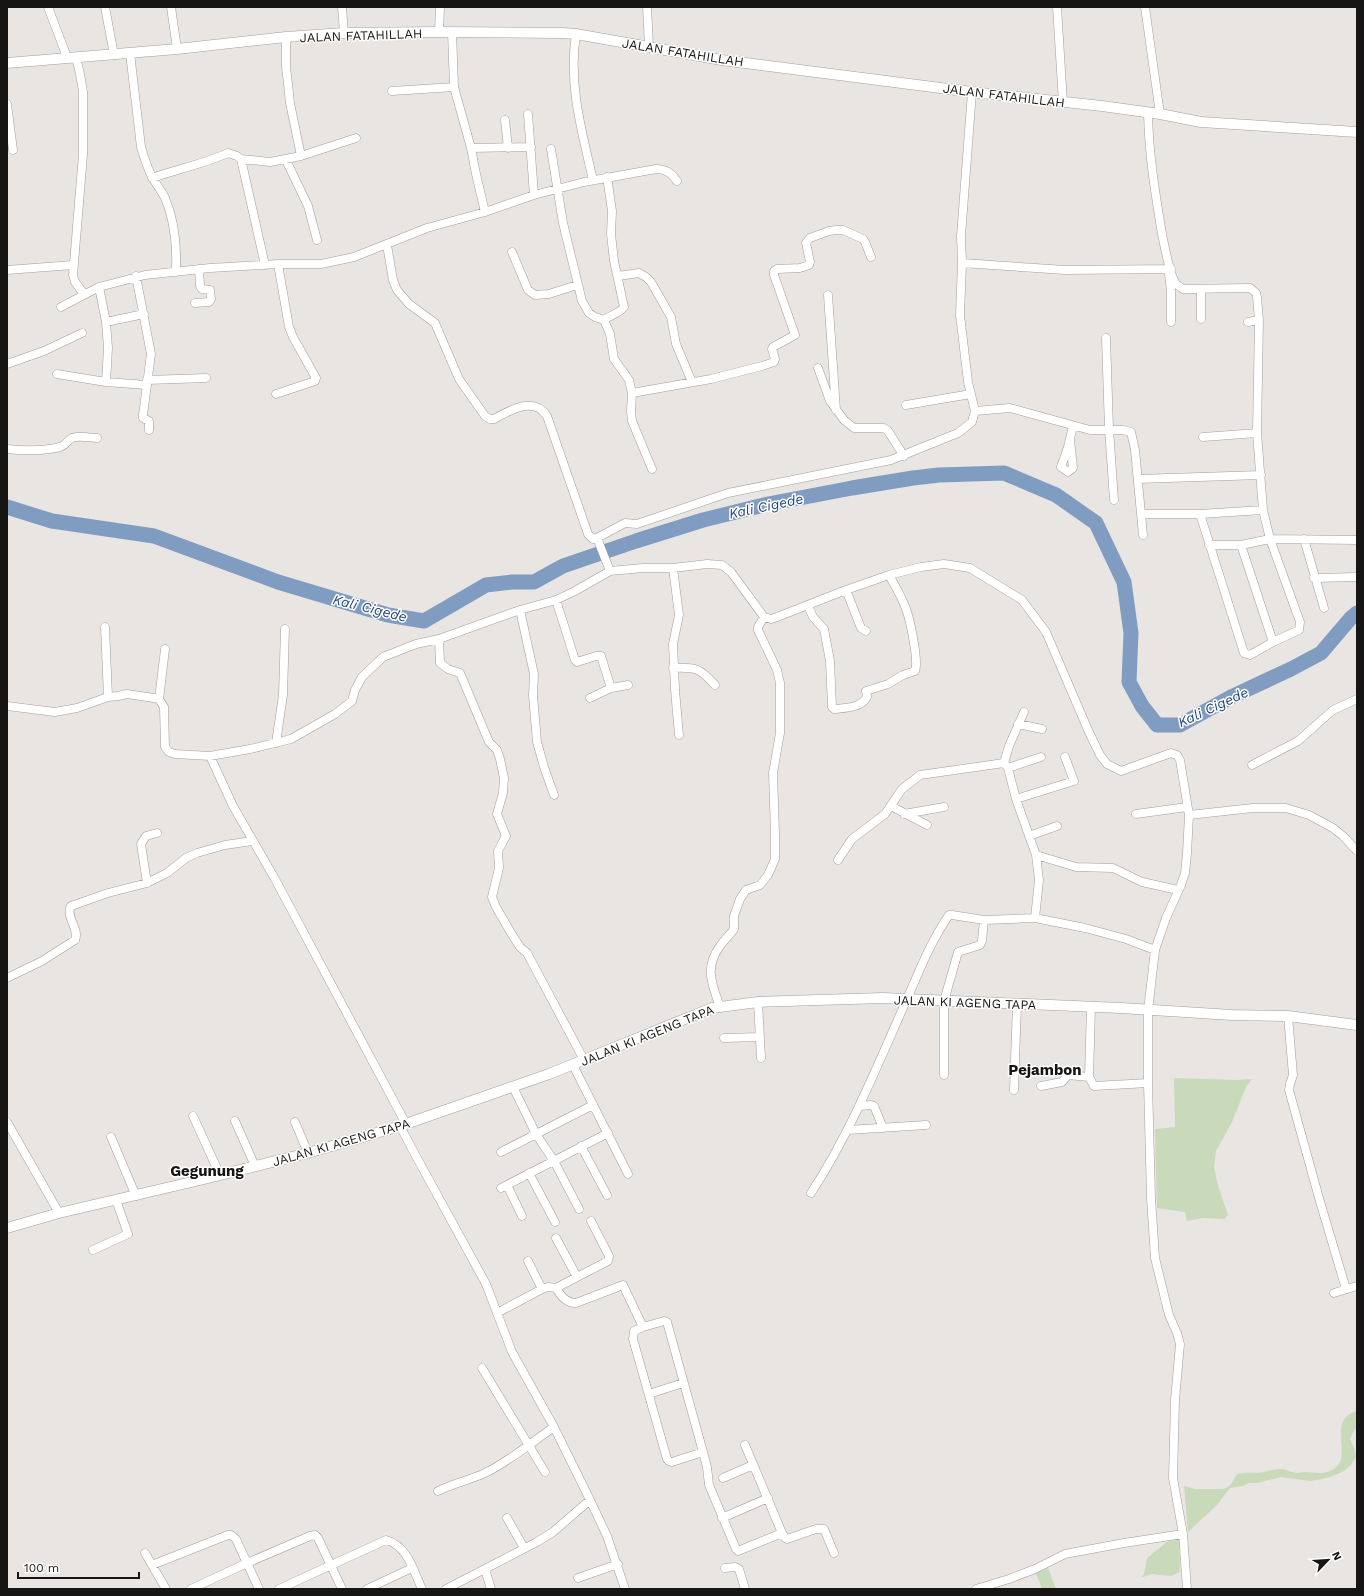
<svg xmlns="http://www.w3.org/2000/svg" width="1364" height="1596" viewBox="0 0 1364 1596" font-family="'Work Sans',sans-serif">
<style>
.green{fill:#c8dab9}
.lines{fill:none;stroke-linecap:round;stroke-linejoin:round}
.river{stroke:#809cc1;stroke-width:15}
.minor-casing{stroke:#a29f9c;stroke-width:9}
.tertiary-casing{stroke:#a29f9c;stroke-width:11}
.minor{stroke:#fff;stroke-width:8}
.tertiary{stroke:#fff;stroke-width:10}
.labels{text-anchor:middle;stroke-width:3;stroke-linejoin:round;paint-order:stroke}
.street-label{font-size:13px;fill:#161514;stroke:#fff}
.water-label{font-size:14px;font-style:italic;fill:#224879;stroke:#fff}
.quarter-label{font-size:15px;font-weight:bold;fill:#161514;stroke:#fff}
</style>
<rect width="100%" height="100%" fill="#e8e5e2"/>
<path class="green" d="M1174,1078L1237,1080L1252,1079L1246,1087L1232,1122L1216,1151L1214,1167L1218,1186L1228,1215L1224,1219L1203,1218L1187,1221L1185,1212L1157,1208L1155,1129L1175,1127Z
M1357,1411V1427L1353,1433L1350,1439L1354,1448L1356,1457L1351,1465L1344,1471L1333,1476L1322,1479L1310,1481L1281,1477L1257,1483H1249L1243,1486L1230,1488L1217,1505L1188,1532L1184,1486L1195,1489H1223C1230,1487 1233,1482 1236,1475C1243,1472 1249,1473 1257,1473C1265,1472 1273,1469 1281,1469C1286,1469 1291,1472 1296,1473C1299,1473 1302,1472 1305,1472C1315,1472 1323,1475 1332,1470C1356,1458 1324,1421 1357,1411Z
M1179,1540L1180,1572L1171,1576L1152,1574L1140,1578L1144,1574L1147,1558L1168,1541Z
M1048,1568L1056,1589H1042L1036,1573Z"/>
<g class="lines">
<path class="river" d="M7,507L52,521L154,536L278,582L388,615L424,621L486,585L512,582H534L563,566L636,541L703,520L768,504L852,488L913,478L939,475L1004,473L1056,495L1096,523L1124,582L1131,633L1129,682L1142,706L1157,725H1180L1231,697L1291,669L1321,653L1350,619L1357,613"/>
<defs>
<path id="minor" d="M48,7L67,57
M105,7L114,55
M171,7L177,49
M342,7L344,33
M647,7L649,47
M1057,7L1063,103
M1145,7L1160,114
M439,32L440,7
M452,32L454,87L471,148L476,174L485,212
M576,34C568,84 582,132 593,180
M286,37V66L290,103L301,156
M130,53L141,147C144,157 147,167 152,177C156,184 161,190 165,198C175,221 177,247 176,272
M76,57L80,74L83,92V155L73,275L75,282L84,294
M392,91L454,87
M972,92L961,236L962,263L960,315L968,382L975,411L1010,408L1090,430H1123L1131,432L1135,450L1143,535
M7,104L13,150
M1148,113C1149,156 1155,192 1162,234C1165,247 1169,274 1176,284C1178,286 1181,287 1183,289L1250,288L1256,293L1257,297L1259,320L1257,433L1263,510L1270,539L1300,622L1299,630L1273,642L1250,655L1244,653L1200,514
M528,114L534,195
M505,120L508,148
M471,148L531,147
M551,149L563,223L582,301L589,313L595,317L604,320
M241,159L265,265
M286,160L308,206L317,240
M607,177L612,211L611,234L614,261L624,307C619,314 610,315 604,320L610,334L614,359L629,380L632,393L631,411L632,421L652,469
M152,178C178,169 203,164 228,153L237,156L241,159L270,162L301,156L356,138
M387,245L393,280L397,290L409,304L435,323L459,379L485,416L490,419H494C510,410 534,396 547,416L588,534L593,539L597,538L625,523L637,524L728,493L891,460L958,433L972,422L975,411
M512,252L528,290L535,295L549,294L577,285
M962,263L1065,270L1171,269
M7,270L73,265
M1169,274L1171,291V322
M136,276L151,354L143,415V418L149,421V430
M618,276L639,273L646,277L651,282L671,317L676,344L692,382
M99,287L106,322L108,348L106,382
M828,295L836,410
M195,303L209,302L211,299L210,290L202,289L200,286L199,269
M61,307L99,287L145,275L210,268L278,264H321L354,257L427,228L485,212L534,195L584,182L656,169C666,169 671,173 677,181
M1201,319V289
M106,322L144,314
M1248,322L1259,320
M1106,338L1109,429L1114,500
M7,364L44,351L82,333
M818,368L830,401L844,420L854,428H884L888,431L904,456
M57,374L106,382L147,385
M147,380L206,378
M632,393L711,379L762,366L774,362L775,359L772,349L773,347L795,335L774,275V271L777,269L800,268L809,265L810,262L806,243L810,238L829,231L836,230H843L863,239L865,242L871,257
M276,394L315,381L316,378L293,337L289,327L278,264
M906,405L971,394
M1203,437L1257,433
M1070,440L1073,468L1068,472L1061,467L1068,447L1073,426
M7,449C24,451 43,451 60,447C66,445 67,441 72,438C79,435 90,438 97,438
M1138,479L1261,475
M1141,514H1200L1263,510
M597,538L610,571
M1304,539L1324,608
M1209,545H1241L1270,539L1357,540
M1241,545L1273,642
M673,568L679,615L673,644L675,690L679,735
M1314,578L1357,577
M846,590L861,628L866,631
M556,600L575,660L577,662L596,656H601L611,688
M808,606L813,617L824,629L830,661L832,707L834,709C845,708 861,708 867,697L866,691L888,684L903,675L915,671C919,662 910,619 906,609C902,597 895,586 889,575
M520,610L534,674L533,696L537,742L544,767L554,795
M105,627L108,697
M439,639L440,663L448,669L460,673L489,742L497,750L500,759L504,778L503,793L497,814L506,836L498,851L499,868L492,897L496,907L511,933L520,947L527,953L584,1060
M673,668C696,667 700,668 715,685
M590,698L611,688L628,685
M159,699L165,649
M7,706L55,712L77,708L108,697L118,696L127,694L154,698L159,699L164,707L165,747L169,752L175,754L210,756L250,749L291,739L335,714L352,701L355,690L362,677L383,657L416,644L439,639L520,610L556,600L575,591L610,571L643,568H673L707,564L722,565L731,572L764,617L771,619L777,617L846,590L889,575L921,567L944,564L970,568L1022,600L1046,632L1088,730L1100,755L1107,764L1121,771L1171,753L1177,755L1180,760L1189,815L1187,853L1185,873L1181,885L1166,918L1155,950L1148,1011V1083L1151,1198L1155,1258L1169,1315L1177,1333L1180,1344L1175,1400L1173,1478L1183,1534L1187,1589
M1018,724L1042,729
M276,743L283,695L285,629
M210,756L233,806L275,879L406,1124
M1004,763L1009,746L1024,712
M1252,765L1298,741L1333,710L1357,699
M1008,768L1041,757
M1016,799L1074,781L1065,757
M891,806L927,825
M904,814L944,807
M1136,814L1187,807
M1189,815L1253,808H1286L1309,815L1333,828L1343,836L1357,851
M1029,836L1057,826
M1036,855L1076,867L1113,868L1142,882L1178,890
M838,860L852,839L885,814L902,789L920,775L1004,763L1008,768L1016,799L1036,855L1039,880L1035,918L1085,928L1126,939L1155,950
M147,883L141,844L146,836L157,833
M7,978L42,961L75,940C80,929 65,917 71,906L108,893L147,883L167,873L186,858L197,853L225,845L252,841
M758,1002L761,1058
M720,1007C712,984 704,968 720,946C724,940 730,935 734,929V916L740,899L746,890L760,885L768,875L775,859V834L773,773L780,733V683L777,670L758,630V627L764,617
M1091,1007L1089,1077L1094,1086L1148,1083
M1288,1016L1293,1075L1290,1084L1289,1090L1319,1198L1346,1289
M724,1038L760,1037
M573,1065L628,1174
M944,1075V1001L958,952L980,945L982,941L984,920
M1041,1086L1062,1082L1068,1075L1089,1077
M513,1087L536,1134L554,1161L579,1209
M1014,1090L1017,1004
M860,1106L871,1105L874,1106L883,1128
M193,1116L220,1175
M235,1121L255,1166
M7,1122L59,1213
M295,1122L308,1153
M400,1126L417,1158L486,1284L512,1352L554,1427L590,1500L607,1536L625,1589
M848,1130L926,1125
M111,1137L136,1196
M581,1146L607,1195
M501,1152L593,1105
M529,1173L555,1222
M507,1185L522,1216
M501,1188L608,1133
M811,1193C849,1135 875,1071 903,1008C917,977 929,944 949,915H952L984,920L1035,918
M556,1238L577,1277
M93,1250L128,1234L116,1200
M528,1261L542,1289
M556,1288C561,1296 566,1303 576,1303L623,1285L643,1327L664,1321L667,1322L703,1452
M1334,1293L1357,1286
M497,1313L542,1289L548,1287L556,1288L608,1261L609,1256L591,1221
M643,1327L634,1331L633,1339L667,1459L669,1461L672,1462L703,1452L707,1467L709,1485L736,1549L738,1551L782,1533L745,1445
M482,1368L545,1472
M649,1394L683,1383
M723,1478L753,1465
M438,1491C454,1483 471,1480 487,1472C511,1460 532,1442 554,1427
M507,1518L524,1548
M722,1518L768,1498
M782,1533L785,1538L787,1539L816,1529H824L834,1553
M145,1553L166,1589
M152,1565L228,1535H231L236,1539L247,1563L191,1589
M725,1568L735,1567L739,1569L745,1589
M485,1569L491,1589
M578,1578L618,1564
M259,1589L247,1563L310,1536L315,1535L318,1538L342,1589
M279,1589L386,1540C408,1546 413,1570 422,1589
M367,1589L412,1568
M446,1589L537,1542L553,1532L590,1500
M976,1589L1009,1579L1035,1569L1065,1554L1124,1543L1183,1534"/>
<path id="tertiary" d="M7,63L177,49L286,37L344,33L439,32L562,33L576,34L722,60L972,92L1102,106L1160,114L1201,122L1357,132
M7,1228L59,1213L200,1180L308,1153L400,1126L549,1074L712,1008L758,1002L883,998L1121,1008L1232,1015L1288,1016L1357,1025"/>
</defs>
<use href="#minor" class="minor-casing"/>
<use href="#tertiary" class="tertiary-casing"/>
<use href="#minor" class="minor"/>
<use href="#tertiary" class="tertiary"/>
</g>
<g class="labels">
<g class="street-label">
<text transform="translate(361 35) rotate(-2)" y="5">JALAN FATAHILLAH</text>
<text transform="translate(683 52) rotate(9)" y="5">JALAN FATAHILLAH</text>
<text transform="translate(1004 95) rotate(7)" y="5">JALAN FATAHILLAH</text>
<text transform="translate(965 1002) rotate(2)" y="5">JALAN KI AGENG TAPA</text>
<text transform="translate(647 1035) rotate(-22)" y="5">JALAN KI AGENG TAPA</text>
<text transform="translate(341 1142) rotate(-16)" y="5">JALAN KI AGENG TAPA</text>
</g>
<g class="water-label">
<text transform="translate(766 506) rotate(-12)" y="5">Kali Cigede</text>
<text transform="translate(370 608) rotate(14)" y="5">Kali Cigede</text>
<text transform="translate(1213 707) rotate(-25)" y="5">Kali Cigede</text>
</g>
<g class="quarter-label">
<text x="1045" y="1075">Pejambon</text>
<text x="207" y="1176">Gegunung</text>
</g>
</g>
<rect width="1364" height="1596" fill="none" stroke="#161514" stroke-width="16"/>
<g transform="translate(1328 1560) rotate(65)" stroke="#ffffff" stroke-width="3" paint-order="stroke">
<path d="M0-3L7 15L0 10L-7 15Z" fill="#161514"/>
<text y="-6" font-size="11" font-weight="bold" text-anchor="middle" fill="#161514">N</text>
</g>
<path d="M18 1572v6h121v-6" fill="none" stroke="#161514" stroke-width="2"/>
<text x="24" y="1572" font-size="12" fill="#161514" stroke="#ffffff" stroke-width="3" paint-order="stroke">100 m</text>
</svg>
